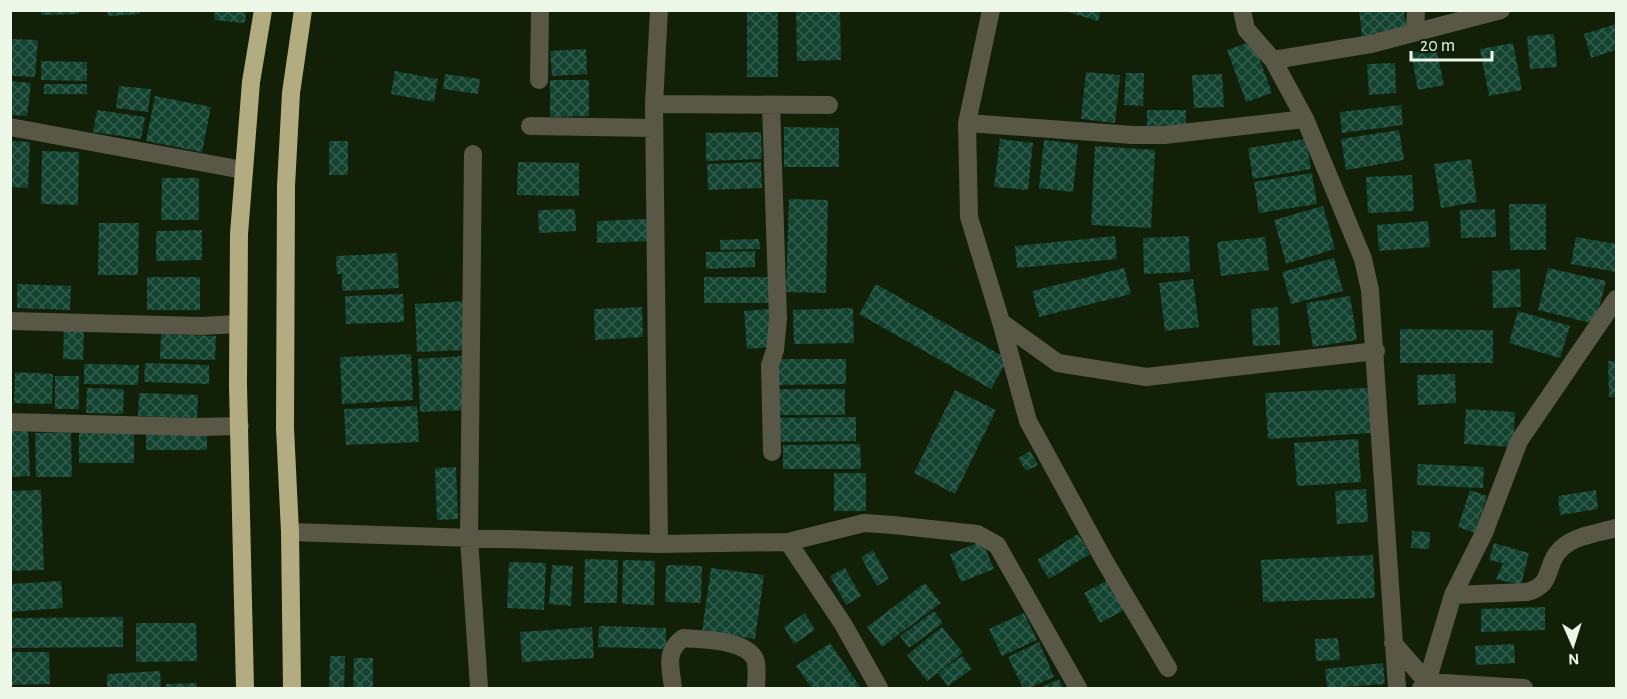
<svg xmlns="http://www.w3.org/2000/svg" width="1627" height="699" viewBox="0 0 1627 699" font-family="'Alegreya Sans',sans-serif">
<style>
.building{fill:url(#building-cross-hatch)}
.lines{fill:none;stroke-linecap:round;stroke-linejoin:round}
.minor{stroke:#595746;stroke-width:18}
.highway{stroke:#b2ac80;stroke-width:18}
</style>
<defs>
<pattern id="building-cross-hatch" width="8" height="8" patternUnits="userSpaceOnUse" patternTransform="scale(1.5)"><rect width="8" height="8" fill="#124230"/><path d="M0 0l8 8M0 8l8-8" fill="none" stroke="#355e4e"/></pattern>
</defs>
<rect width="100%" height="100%" fill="#122007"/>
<path class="building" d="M41,10H79V14L41,15Z
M107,10H140V14L108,16Z
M215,10H246L245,23L214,20Z
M1061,10H1101L1098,21Z
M1359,10H1404L1407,31L1362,36Z
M796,11H840L841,60L797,61Z
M747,12H778V77H747Z
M1616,24V50L1591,58L1584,34Z
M1554,34L1557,67L1530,69L1527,36Z
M10,39L38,40L35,77L10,76Z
M1253,41L1272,93L1246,102L1227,50Z
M1513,43L1522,90L1489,96L1480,49Z
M1436,48L1444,85L1418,90L1411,53Z
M586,49L587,74L552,76L550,51Z
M41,61L87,62V81L41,80Z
M1395,63L1396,93L1369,95L1367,64Z
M395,71L438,79L434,102L391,94Z
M1086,72L1120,75L1115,123L1081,119Z
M1126,73H1144L1143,106L1124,105Z
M445,74L480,79L478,94L443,89Z
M1222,74L1224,107L1194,108L1192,75Z
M550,80H589V116L550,117Z
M10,81L31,83L27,116L10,115Z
M44,84H87V94H44Z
M119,86L151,89L148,112L116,108Z
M155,96L211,107L202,152L146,141Z
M1401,105L1403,125L1342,133L1340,112Z
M97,110L145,117L141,139L93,132Z
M1147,110H1186V125L1147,126Z
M784,127L839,128V167H784Z
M1399,130L1404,160L1346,170L1341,139Z
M761,132L762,159L706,161V133Z
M1000,139L1033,143L1028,190L994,187Z
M1306,139L1311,169L1253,179L1248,148Z
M1044,140L1078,144L1073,192L1039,188Z
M10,141L30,142L28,188L10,187Z
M329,141H348V175H329Z
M1095,146L1155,150L1151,228L1091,225Z
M42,151L79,152L78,205L41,204Z
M1471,159L1477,202L1441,208L1434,164Z
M518,162L579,163V196L517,195Z
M761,162L762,188L708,190L707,164Z
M1312,173L1317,204L1259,213L1254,182Z
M1412,175L1414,211L1368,213L1366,177Z
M162,178H199V220H161Z
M789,199L828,200L826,293L786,292Z
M1509,204H1546V250H1510Z
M1323,206L1335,249L1286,264L1274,220Z
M575,209L576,231L539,233L538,210Z
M1495,209L1496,237L1461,238L1460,210Z
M649,219L651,241L597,243V221Z
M1428,221L1430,247L1379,251L1377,225Z
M99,223H139L138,275H98Z
M202,230V260L156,261V231Z
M1115,236L1117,259L1017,268L1015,246Z
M1189,236L1190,272L1144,274L1143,238Z
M1265,237L1269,270L1221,276L1217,242Z
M1576,237L1616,244V272L1571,264Z
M759,239L760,249L720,250V240Z
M755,251V267L706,269V252Z
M397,253L399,288L342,291V274H337L336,256Z
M1334,258L1343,291L1291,304L1282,272Z
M1124,268L1131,294L1039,317L1032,291Z
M1548,268L1606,281L1595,324L1538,310Z
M1520,269L1521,307L1493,308L1492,271Z
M147,277H200V310H147Z
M704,277H772V303H704Z
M1193,279L1199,327L1165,331L1159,283Z
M17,284L71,286L70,310L17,308Z
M876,284L1008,359L991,389L859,314Z
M403,294L404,322L346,324L345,296Z
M1350,296L1357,340L1313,347L1306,303Z
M465,301L467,350L417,352L415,304Z
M642,307L643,337L595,340L594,309Z
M1278,307L1280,345L1253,346L1251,309Z
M853,308L854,343L794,344L793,310Z
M769,309L772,347L747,349L744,311Z
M1518,311L1570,326L1560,358L1509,343Z
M64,328L84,329L83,360L63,359Z
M1400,329L1493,330V363H1400Z
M161,334L216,336L215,360L160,359Z
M411,354L413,400L342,404L340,357Z
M463,356L465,410L420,412L418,359Z
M777,359H846V384L777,385Z
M1608,361H1616V397H1609Z
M145,363L209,365V384L144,382Z
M84,364L139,365L138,385L84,384Z
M15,372L53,374L52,404L14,403Z
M1455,374L1456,403L1418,405L1417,375Z
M55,376H79V409H55Z
M87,388L124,389L123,414L86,413Z
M1369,388L1371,433L1268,439L1265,393Z
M777,389H845V415H777Z
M955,390L996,410L955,494L914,473Z
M139,393L198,395L197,418L138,416Z
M417,406L419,442L346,445L344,409Z
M1466,409L1515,412L1513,447L1464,444Z
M856,417V441L775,442V418Z
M146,430L207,431V450H146Z
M10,431H28L30,476L10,477Z
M79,431H134V463H79Z
M71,432L72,477H36L35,433Z
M1358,439L1361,482L1297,486L1294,443Z
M860,444L861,469H783V445Z
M1030,451L1038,465L1026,471L1018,458Z
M1418,464L1484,467L1483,488L1417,485Z
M456,467L458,519L437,520L435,468Z
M834,473H866V511H834Z
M1366,489L1368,522L1337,524L1335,491Z
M41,490L44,570L10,571V491Z
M1470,490L1487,496L1475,533L1458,527Z
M1596,490L1598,509L1560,515L1558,496Z
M1412,531L1430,532L1429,549L1411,548Z
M1078,534L1090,554L1049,579L1037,560Z
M982,541L994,569L961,582L950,554Z
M1494,543L1529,553L1521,585L1496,579L1503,563L1489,560Z
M873,550L889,579L877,586L861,557Z
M1373,555L1375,598L1263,602L1261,560Z
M585,559L618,560L617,603H584Z
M623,560L655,561L654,605L622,604Z
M509,562L546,563L544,610L507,608Z
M552,565L573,566L571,606L549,604Z
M666,565L702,566L701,603L665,602Z
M711,568L764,575L755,639L702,631Z
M845,568L861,596L846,605L830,576Z
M1110,579L1126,609L1100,623L1084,593Z
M61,581L63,608L10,612V584Z
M925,583L941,603L882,647L867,627Z
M1545,607V630L1481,632V609Z
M934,611L943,623L909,648L900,636Z
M805,613L815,630L794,644L784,627Z
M1024,613L1037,640L1002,656L989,629Z
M123,617V647L10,648V618Z
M136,623H196L197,661L136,662Z
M599,626L666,628V649L598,647Z
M592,627L594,658L522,662L520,632Z
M942,627L963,653L927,681L907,655Z
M1338,638L1340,660L1316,661L1315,639Z
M1039,642L1054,677L1029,688H1023L1008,657Z
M830,643L861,688H812L796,666Z
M1514,644L1515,663L1476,665L1475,646Z
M10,652H49L50,684L10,685Z
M330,656H345L344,688H329Z
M962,656L972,669L948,686L938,673Z
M354,658H373V688H353Z
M1383,663L1385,684L1327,688L1325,669Z
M160,671L161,688H107V674Z
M1059,679L1063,688H1039Z
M197,683V688H166V684Z"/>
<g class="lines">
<path class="minor" d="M991,10L967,123L969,217L1001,322L1058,363L1146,377L1376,351
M1242,10L1246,29L1273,60L1305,119L1363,259L1370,290L1397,688
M1415,32L1416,10
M1273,60L1371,44L1501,10
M539,80L540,10
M654,104L829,105
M771,105L778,319L775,350L770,365L772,452
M967,123L1133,135H1164L1305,119
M530,126L654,128
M10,127L243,170
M473,154L469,538L479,688
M10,321L201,326L238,324
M1001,322L1028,421L1104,560L1168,668
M10,422L198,427L240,426
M290,532L659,544L788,542L864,523L893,525L977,534L997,545L1078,688
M788,542L843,624L879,688
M659,544L654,104L659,10
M1453,595L1527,592C1556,584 1543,564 1563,547C1577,535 1599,533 1616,528
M1393,643L1427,682L1524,688
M673,688C671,668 664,652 683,638C703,640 745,639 755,659C758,667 756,680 756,688
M1421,688L1427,682L1453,595L1484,533L1519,441L1616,299"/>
<path class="highway" d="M245,688L238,385L239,234L251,82L263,10
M292,688L290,532L285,428L286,186L291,93L303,10"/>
</g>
<rect width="1627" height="699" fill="none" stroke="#edf7e7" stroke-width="24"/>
<g transform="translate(1573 645) rotate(177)" stroke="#122007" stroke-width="4.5" paint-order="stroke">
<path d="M0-4.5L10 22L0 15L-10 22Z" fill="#edf7e7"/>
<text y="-9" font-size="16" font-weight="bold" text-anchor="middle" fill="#edf7e7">N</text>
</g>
<path d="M1411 51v9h81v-9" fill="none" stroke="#edf7e7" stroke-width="3"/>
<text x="1420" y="51" font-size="18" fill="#edf7e7" stroke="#122007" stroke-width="4.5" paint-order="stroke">20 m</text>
</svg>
